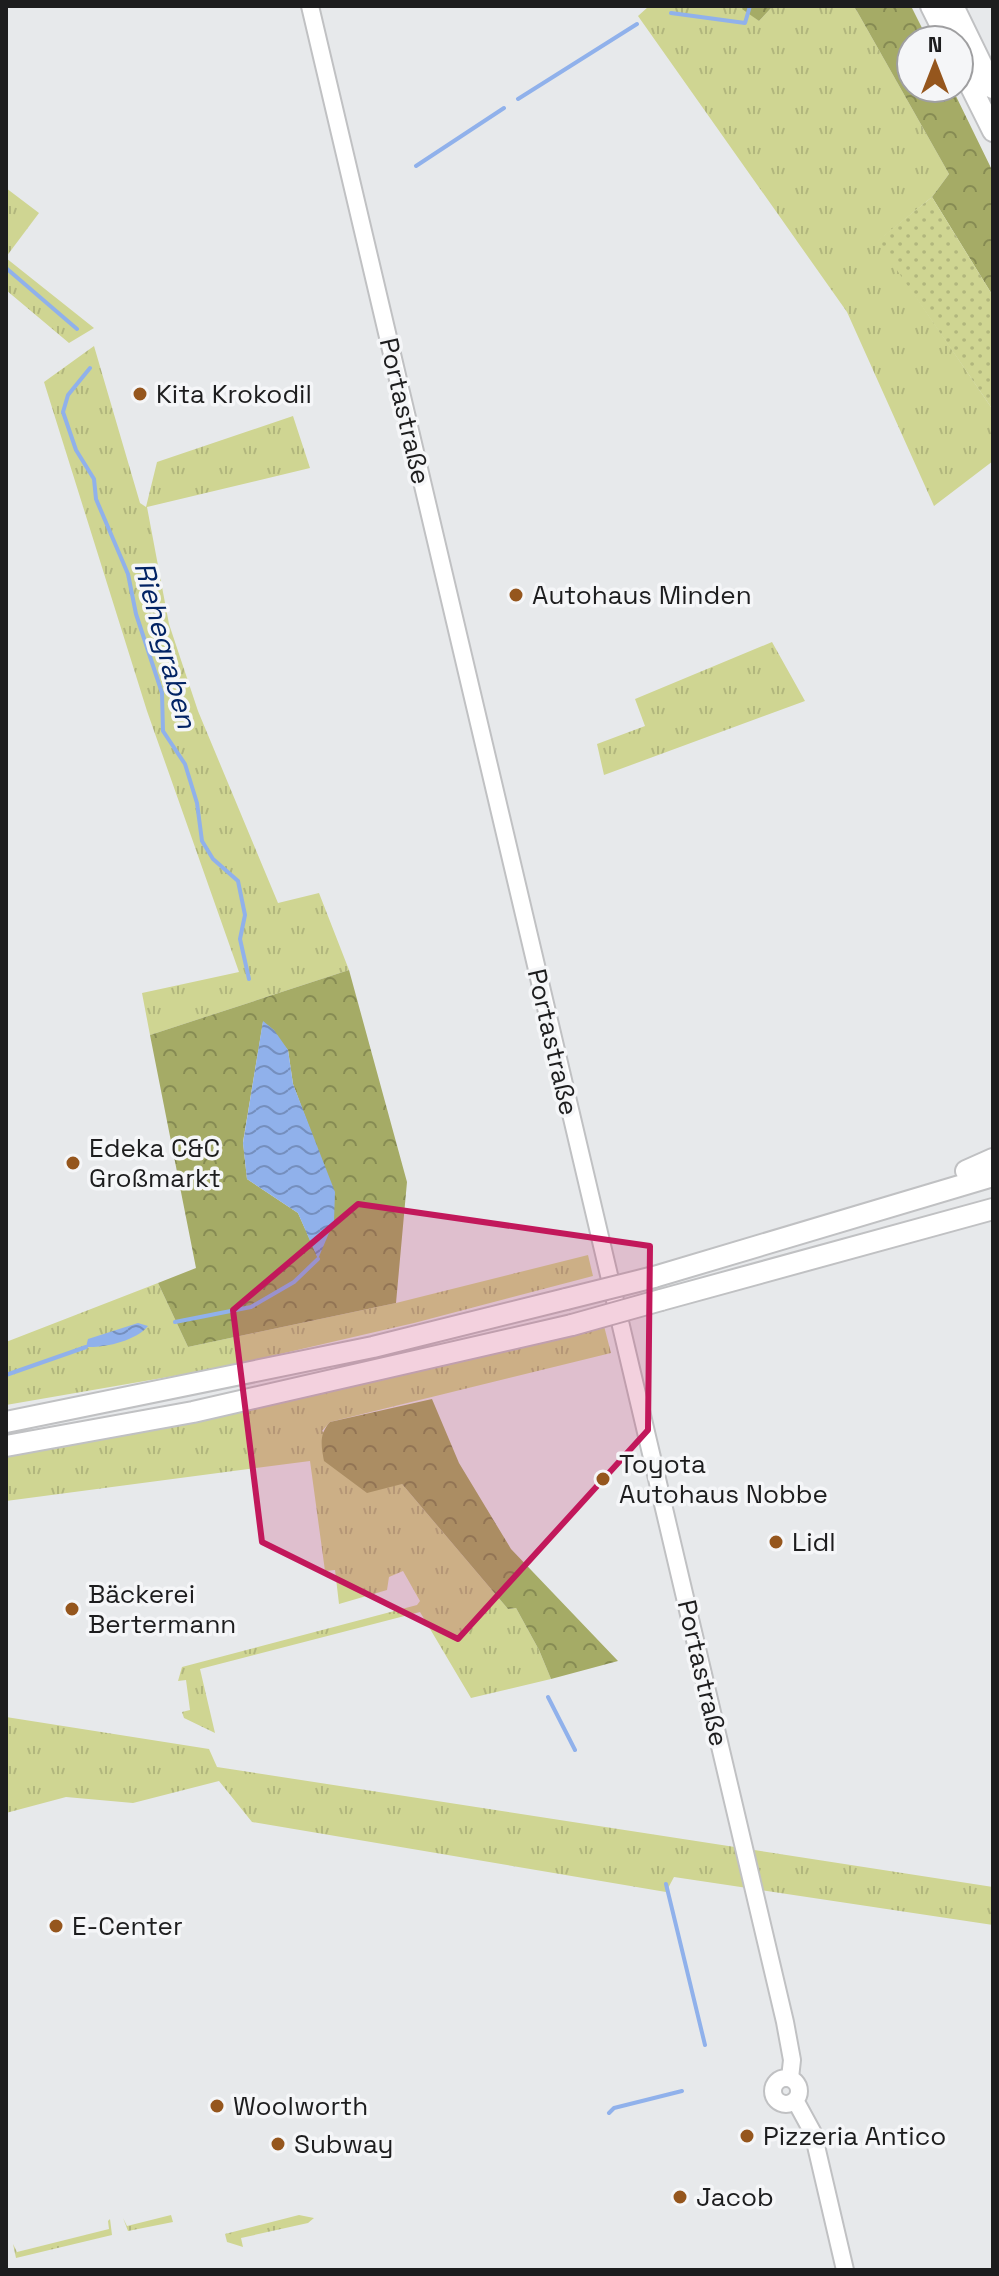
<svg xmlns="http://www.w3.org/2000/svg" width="999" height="2276" viewBox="0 0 999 2276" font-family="'Space Grotesk',sans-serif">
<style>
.grass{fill:url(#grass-tufts)}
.forest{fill:url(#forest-crowns);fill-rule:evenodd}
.garden{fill:url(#garden-dots)}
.water{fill:url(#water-waves)}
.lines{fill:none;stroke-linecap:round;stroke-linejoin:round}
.stream{stroke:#90b1eb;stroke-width:4}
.secondary-casing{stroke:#c0c1c3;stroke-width:20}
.highway-casing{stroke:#c0c1c3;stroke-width:24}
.secondary{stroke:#fff;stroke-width:16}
.highway{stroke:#fff;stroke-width:20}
.highway-bridge-casing{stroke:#c0c1c3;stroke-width:24;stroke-linecap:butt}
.highway-bridge{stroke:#fff;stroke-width:20}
.marked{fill:#c2185b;fill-opacity:0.2;stroke:#c2185b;stroke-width:6;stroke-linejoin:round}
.poi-dot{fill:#95561d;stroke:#f5f6f8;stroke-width:3}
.labels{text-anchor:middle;stroke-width:7;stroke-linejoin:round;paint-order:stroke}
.poi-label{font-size:26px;fill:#1d1d1e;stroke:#f5f6f8;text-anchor:start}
.street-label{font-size:26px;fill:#1d1d1e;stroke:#f5f6f8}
.water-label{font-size:28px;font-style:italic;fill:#022364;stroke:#f5f6f8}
</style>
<defs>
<pattern id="grass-tufts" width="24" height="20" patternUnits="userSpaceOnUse" patternTransform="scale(2)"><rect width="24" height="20" fill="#cfd592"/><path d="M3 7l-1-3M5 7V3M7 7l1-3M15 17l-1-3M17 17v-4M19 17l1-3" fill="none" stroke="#b1b67d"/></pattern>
<pattern id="forest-crowns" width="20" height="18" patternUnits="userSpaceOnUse" patternTransform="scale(2)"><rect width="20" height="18" fill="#a5ab66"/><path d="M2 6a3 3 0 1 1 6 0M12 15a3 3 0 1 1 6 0" fill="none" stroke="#868b53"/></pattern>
<pattern id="garden-dots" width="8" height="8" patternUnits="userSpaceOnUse" patternTransform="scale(2)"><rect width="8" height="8" fill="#cfd592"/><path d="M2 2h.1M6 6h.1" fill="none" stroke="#b1b67d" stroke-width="1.8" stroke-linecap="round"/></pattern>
<pattern id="water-waves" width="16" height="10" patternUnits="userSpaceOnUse" patternTransform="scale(2)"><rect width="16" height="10" fill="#90b1eb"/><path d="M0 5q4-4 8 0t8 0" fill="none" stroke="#758fbe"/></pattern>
</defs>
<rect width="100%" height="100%" fill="#e7e9eb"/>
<path class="grass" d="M708,6H744L743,8L759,21L773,6H854L949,174L932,197L878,241L993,410V461L934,506L847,312L638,16L648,7L703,8Z
M6,188L39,213L6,257Z
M6,258L94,328L69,343L6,290Z
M94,346L140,503L146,507L157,462L293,416L310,468L147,507L169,624L198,711L278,903L319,893L349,970L150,1035L142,993L239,972L147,711L44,382Z
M772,642L805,701L604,775L597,744L645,726L635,699Z
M588,1255L593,1276L414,1323L220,1368L6,1405V1342L158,1283L188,1347L396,1303Z
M604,1326L611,1353L330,1422L322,1431L402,1484L508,1609L516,1608L539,1650L551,1679L471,1698L420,1612L200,1669L215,1733L184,1718L182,1712L190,1710L186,1680L178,1681L182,1667L417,1605L420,1601L403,1571L389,1577L387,1590L339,1604L335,1570L325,1571L310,1461L6,1501V1454C207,1420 406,1376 604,1326Z
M6,1717L209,1749L217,1767L993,1887V1925L674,1877L666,1892L252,1822L219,1781L133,1803L66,1797L6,1813Z
M171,2215L173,2222L128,2231L123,2218L127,2226Z
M299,2215L314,2218L308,2223L241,2238L243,2247L227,2242L225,2234Z
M110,2219L112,2235L16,2258L13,2244L17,2252L109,2229L108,2221Z"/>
<path class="forest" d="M744,6H773L759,21L742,9Z
M854,6H911L928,40H911V88H952L993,172V296L932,197L949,174Z
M349,970L407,1182L396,1303L188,1347L158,1283L196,1268L150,1035ZM263,1022L288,1050L293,1084L315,1143L318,1258L298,1213L247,1179L243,1142Z
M432,1399L459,1463L511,1549L618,1661L551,1679L539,1650L516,1608L508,1609L402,1484L367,1493L324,1461C321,1445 319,1434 330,1422Z"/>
<path class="garden" d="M932,197L993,296V410L877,241Z"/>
<path class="water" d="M263,1021L274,1030L288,1050L293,1084L335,1192L334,1221L318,1259L298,1213L247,1179L243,1143Z
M138,1323L148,1326C136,1341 104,1348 86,1347L88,1339Z"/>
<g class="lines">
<path class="stream" d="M671,13L745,23L750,6
M518,99L637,24
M416,166L504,108
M6,268L77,329
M90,368L68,395L63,412L76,450L94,479L96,499L128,574L136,614L162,693L163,731L185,764L197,803L202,841L213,859L238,881L245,915L240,939L249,979
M175,1322L251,1307L294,1282L318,1259
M6,1375L86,1347
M548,1697L575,1750
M666,1884L705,2045
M609,2113L614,2108L682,2091"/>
<defs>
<path id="secondary" d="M310,6L785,2022L792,2060L790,2078
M773 2091a13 13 0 1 1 26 0a13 13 0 1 1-26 0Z
M795,2100L813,2133L845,2270"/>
<path id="highway" d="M931,6L948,40
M953,6L993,88
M959,63L993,131
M966,1171L993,1159
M654,1277L993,1176
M661,1300L993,1209
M6,1422L373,1347L566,1299
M6,1446L193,1412L572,1325"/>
</defs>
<use href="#secondary" class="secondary-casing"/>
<use href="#highway" class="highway-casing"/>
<use href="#secondary" class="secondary"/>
<use href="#highway" class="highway"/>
<defs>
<path id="highway-bridge" d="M566,1299L654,1277
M572,1325L661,1300"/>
</defs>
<use href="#highway-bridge" class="highway-bridge-casing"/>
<use href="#highway-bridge" class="highway-bridge"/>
</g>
<path class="marked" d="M358,1204L650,1246L648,1430L458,1639L262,1542L233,1310Z"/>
<g class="poi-dot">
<circle cx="140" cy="394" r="8"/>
<circle cx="516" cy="595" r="8"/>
<circle cx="73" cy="1163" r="8"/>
<circle cx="603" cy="1479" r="8"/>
<circle cx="776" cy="1542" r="8"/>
<circle cx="72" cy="1609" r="8"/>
<circle cx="56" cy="1926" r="8"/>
<circle cx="217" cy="2106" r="8"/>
<circle cx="747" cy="2136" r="8"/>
<circle cx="278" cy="2144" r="8"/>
<circle cx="680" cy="2197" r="8"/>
</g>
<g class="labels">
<g class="poi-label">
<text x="156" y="403">Kita Krokodil</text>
<text x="532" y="604">Autohaus Minden</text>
<text x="89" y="1157">Edeka C&amp;C<tspan x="89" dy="30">Großmarkt</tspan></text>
<text x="619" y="1473">Toyota<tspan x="619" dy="30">Autohaus Nobbe</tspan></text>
<text x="792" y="1551">Lidl</text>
<text x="88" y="1603">Bäckerei<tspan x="88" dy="30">Bertermann</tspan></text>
<text x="72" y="1935">E-Center</text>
<text x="233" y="2115">Woolworth</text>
<text x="763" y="2145">Pizzeria Antico</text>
<text x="294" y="2153">Subway</text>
<text x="696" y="2206">Jacob</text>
</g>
<g class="street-label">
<text transform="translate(405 411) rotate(77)" y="9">Portastraße</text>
<text transform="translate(553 1042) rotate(77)" y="9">Portastraße</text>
<text transform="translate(703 1673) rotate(77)" y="9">Portastraße</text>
</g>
<g class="water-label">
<text transform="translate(166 645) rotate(75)" y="10">Riehegraben</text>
</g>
</g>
<rect width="999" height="2276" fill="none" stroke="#1d1d1e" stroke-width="16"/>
<g transform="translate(935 64)"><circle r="38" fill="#f5f6f8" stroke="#9f9fa1" stroke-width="2"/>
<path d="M0-6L14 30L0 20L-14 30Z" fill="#95561d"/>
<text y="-12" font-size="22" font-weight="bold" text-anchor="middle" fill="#1d1d1e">N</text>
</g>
</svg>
